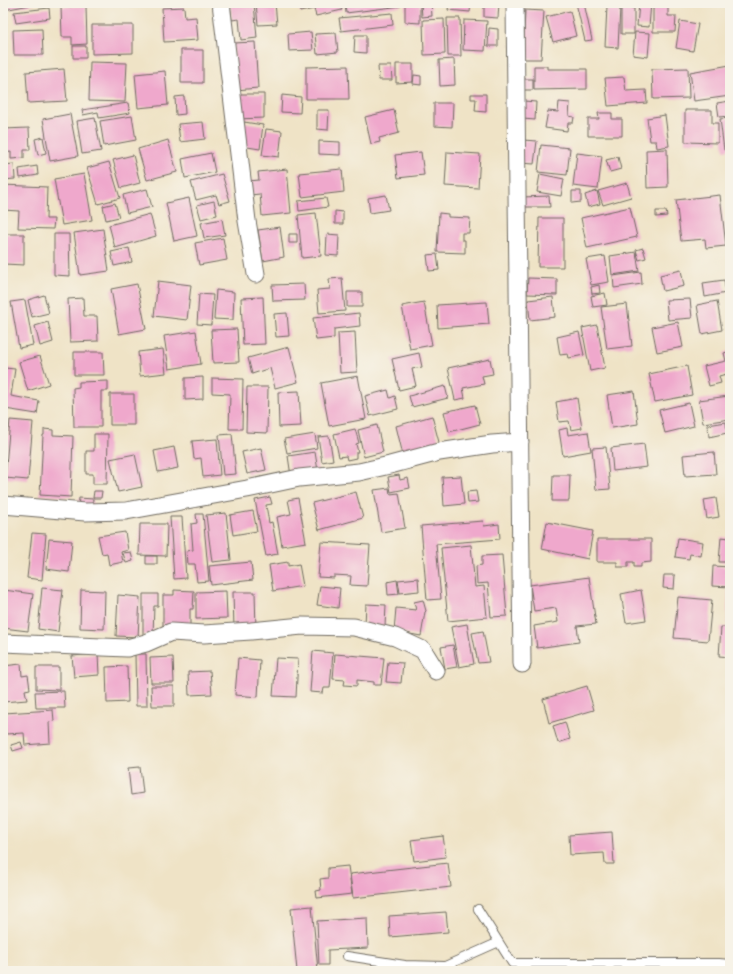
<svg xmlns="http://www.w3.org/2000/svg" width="733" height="974" viewBox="0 0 733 974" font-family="Mali,sans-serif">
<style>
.building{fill:#efa8cc}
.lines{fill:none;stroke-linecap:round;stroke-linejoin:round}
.service-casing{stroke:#706b61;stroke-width:10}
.minor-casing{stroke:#706b61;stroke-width:19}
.service{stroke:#fff;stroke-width:8}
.minor{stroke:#fff;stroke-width:17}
</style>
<rect width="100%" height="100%" fill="#f7f3e8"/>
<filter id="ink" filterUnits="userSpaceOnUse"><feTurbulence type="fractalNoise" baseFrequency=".025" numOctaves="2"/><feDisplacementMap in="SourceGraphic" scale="8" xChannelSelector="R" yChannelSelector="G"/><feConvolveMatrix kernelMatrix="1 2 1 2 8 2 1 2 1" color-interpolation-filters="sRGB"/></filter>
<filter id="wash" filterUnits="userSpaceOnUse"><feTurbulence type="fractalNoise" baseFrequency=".012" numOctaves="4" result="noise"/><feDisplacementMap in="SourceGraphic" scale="16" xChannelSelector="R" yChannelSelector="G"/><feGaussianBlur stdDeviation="0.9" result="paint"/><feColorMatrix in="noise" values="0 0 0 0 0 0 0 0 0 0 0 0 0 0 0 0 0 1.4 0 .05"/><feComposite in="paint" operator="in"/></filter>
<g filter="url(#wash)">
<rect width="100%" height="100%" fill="#efe3c6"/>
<g id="blocks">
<path class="building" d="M3,3H35V4L4,10Z
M230,3H254L257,38L241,40L239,19L232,20Z
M256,3H275L277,24L258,25Z
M298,3H340L342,10L316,16L314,9L300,12Z
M345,3H400L401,6L346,13Z
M405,3H420V23L405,22Z
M421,3H431L432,16L422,17Z
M449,3H471L470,12L448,10Z
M484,3H499L498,18L484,17Z
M576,3H584L592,40L585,41Z
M639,3H651L649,27L637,26Z
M653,3L668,4V16H676L675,32H653Z
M86,6L87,44L72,45V37H62L61,7Z
M607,6L620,7L618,48L605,47Z
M184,7L185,18L196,17L198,40L164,42L162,8Z
M49,8L50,18L16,23L14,12Z
M621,8H634V34H621Z
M525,10L544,11L541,59H523Z
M570,11L576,36L553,42L546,17Z
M392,13L393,25L341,31L339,18Z
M447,18H460L461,56H448Z
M444,19L445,54L424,55L423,20Z
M464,20L487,21L485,51L463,50Z
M680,21L698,24L693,51L676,48Z
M92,25H133V53L92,54Z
M489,28L498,29V46H488Z
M42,29L43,55H14L13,30Z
M311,32L313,50L289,51L288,34Z
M635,32L650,33L648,57L633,55Z
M336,33L338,52L317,54L315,34Z
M355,35H366V53L354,52Z
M255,42L258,88L236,90L233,43Z
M73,46H86V58H73Z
M181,50H203V83H181Z
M454,59L455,85L440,86L439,60Z
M90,62L127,63L125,102L89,101Z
M396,64H413V82L396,83Z
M730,65V96L694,101L690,72Z
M348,66L349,99H306V67Z
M378,66H391L392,80H379Z
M534,66H547V69H587V89L534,90Z
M688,68L689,98L653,99L652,69Z
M64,69L67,101L28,103L26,72Z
M165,71L168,105L138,108L135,74Z
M414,75L421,76V85L413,84Z
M624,77L626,91L646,90L647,103L608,106L605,78Z
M524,79H533V90H524Z
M236,94H264V118L236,119Z
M471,94H486V112L475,111L476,99H471Z
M282,95L301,97L300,113L281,112Z
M184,96L185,114L176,115L175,97Z
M524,101L536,102L535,120L523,119Z
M730,101V116L719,117L717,103Z
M559,102L570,103L569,116L574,117L573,123H568L567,131L545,128L548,111L558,112Z
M128,103L130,113L99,118L98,112L83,115L82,110Z
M434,103H453L452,127L434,126Z
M317,110H329L328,130L317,129Z
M394,110L399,133L379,138L380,142L371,144L365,117Z
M685,110H712V123H718V143L685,142Z
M598,113H612V119H622V136H588V119H599Z
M70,114L78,156L50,161L43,119Z
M665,115L669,146L657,148L656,141H650L647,118Z
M132,116L136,140L104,146L100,121Z
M95,118L101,151L82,154L77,121Z
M730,118V149L724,150L720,119Z
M203,122L205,139L180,142L178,124Z
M244,122L263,125L260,149L241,146Z
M29,128L30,150H24V158L11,159V152L3,153V129Z
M266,129L282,131L279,157L262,155Z
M43,137L46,153L38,155L35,139Z
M168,140L177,172L147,180L138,149Z
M523,140L537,141L534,164L520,163Z
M319,141L340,142V155L319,154Z
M541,145L570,148L567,175L538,172Z
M667,149L668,187L647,188L646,150Z
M421,152L424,175L398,178L395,155Z
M447,152L480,154L478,188L445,186Z
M211,153L215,172L185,178L182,159Z
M577,153L602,156L598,189L573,186Z
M133,155L140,183L121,188L113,160Z
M618,157L621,169L610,172L606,160Z
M109,162L120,198L98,204L87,168Z
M14,164L15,179L3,180V165Z
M37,166L38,175L20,178L19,169Z
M287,169L291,213L262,216L260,194L250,195L249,181L259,180L258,172Z
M342,169L344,192L302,197L299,173Z
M84,174L92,220L62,225L54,179Z
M222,174L230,201L219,204L216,195L196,200L191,182Z
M540,174L564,179L561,196L537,192Z
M627,183L631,197L603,205L598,191Z
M3,185L47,187L46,219H54L53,229L18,228L19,211L3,210Z
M147,189L152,207L127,213L123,195Z
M572,191H581V202L572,203Z
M597,191L600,204L588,207L585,195Z
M386,195L389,210L370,213L368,198Z
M720,195L726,246L706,248L705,239L681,241L676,200Z
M549,196L550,207H522V197Z
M189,198L197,236L174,241L166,203Z
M326,198L328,207L299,211L298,201Z
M214,201L217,215L201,219L197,205Z
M115,203L119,217L106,220L103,206Z
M630,207L637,237L587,248L581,218Z
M335,211L343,212V224H335Z
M656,211H666L667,216L656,217Z
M316,213L321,256L302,258L298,215Z
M439,213L448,214V217L470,218L469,233H462V240H465V253L437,252Z
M150,214L156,236L115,248L109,225Z
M539,218H563V267H538Z
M222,219L225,235L204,238L201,223Z
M280,227L284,257L263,261L258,230Z
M103,229L109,271L80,275L74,233Z
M4,234H24V265L4,264Z
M54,234H69L70,276L54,275Z
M289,234H297V243H289Z
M327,234L339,235L338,256L326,255Z
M223,238L227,260L199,265L195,243Z
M129,248L132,262L114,266L111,252Z
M643,248L646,258L639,260L636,250Z
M636,252L639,271L612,275L610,256Z
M437,254L439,270L429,271L427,255Z
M605,256L609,282L591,285L586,259Z
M681,270L684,286L663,291L660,275Z
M641,272L642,284L614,288L613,276Z
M342,278L345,311L319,313L317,290L330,289L329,279Z
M528,278L557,279V295L527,294Z
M724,280L726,293L705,297L703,283Z
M158,281L191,285L187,320L154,316Z
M137,284L146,329L119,334L111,289Z
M304,284L305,300L273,301L272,285Z
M599,285L600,293L592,294L591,287Z
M216,290L234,292L233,320L214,319Z
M347,292H362V307H347Z
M605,293L607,305L593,307L591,296Z
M199,294L213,295L211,325L197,324Z
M44,295L49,313L32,317L28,300Z
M263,297L265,344L243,345L241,298Z
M553,297L555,317L530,320L528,300Z
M83,298L84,316H97L98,341L70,342L68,299Z
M690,299L692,318L668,320L666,300Z
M25,300L33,345L19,348L11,302Z
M717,301L722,330L702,334L697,305Z
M424,302L432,345L410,349L402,306Z
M487,302L489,324L438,328L437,305Z
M627,304L632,346L607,349L601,307Z
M287,313L289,336L276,337L274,314Z
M359,313L360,326L334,329V338L316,340L313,318Z
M48,322L53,342L40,346L35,326Z
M678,322L683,347L657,352L652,327Z
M597,325L605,368L590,371L582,328Z
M237,329L239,362L213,363L211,330Z
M196,331L201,364L169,369L164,336Z
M355,332L357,372L340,373L338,333Z
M579,332L584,355L569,358L568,354L560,355L557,337Z
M289,347L298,382L275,388L270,368L252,374L248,358Z
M163,349L166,373L140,376L138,352Z
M730,351V373L719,376L721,383L709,386L704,366L726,361L724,353Z
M74,352H103L104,375H74Z
M419,353L422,367L412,369L416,386L399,390L392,359Z
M40,356L49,384L28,391L19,362Z
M490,359L493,374L482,376L484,384L463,388L465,398L455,400L448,368Z
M687,366L692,395L655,402L649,374Z
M5,368L15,369L11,396L39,401L37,414L5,409L6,400H3V379Z
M358,376L366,419L329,426L321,383Z
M203,377V399L185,400V378Z
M212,378L243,379L242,429H229L230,394L212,393Z
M108,381V391H101V427H74L73,388L79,387V382Z
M445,386L448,398L412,407L409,396Z
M247,387H268L267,433L246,432Z
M388,390L390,398L395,396L398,409L370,416L365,396Z
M299,391L301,426L279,427L278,392Z
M634,391L638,424L612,428L607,395Z
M110,394H134V425H110Z
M729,396L730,404V419L703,423L699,400Z
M577,398L582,428L571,430L569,421L559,422L556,402Z
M689,403L694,426L665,433L659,410Z
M475,405L480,424L449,432L444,412Z
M432,416L440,446L403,455L396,426Z
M10,420L33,422L28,480L5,478Z
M726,422L727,433L709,437L708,425Z
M377,425L383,452L364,457L358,430Z
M567,428L568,435L588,432L591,451L563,456L559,430Z
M44,429L53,430V435L73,436L71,497L40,495L43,435H44Z
M355,429L359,443L356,444L358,452H356V458L347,460L346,456L339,457L334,434Z
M94,434H108L107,484H93V474H86V451H94Z
M232,434L236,474L223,475L219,435Z
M315,434L317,448L287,453L284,439Z
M329,436L333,460L322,462L318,437Z
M217,439L220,475L203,477L201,458L194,459L192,441Z
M644,444L647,467L613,471L611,448Z
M174,447L178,468L158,472L154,451Z
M606,447L610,489L596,490L592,448Z
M261,448L266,470L247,474L242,452Z
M315,452L318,471L291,476L288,456Z
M714,452L716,474L685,476L683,455Z
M135,454L142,487L118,492L110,459Z
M399,475L400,480L408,478L410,488L391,492L388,477Z
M553,475H570L569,501H552Z
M461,476L464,504L444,506L442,477Z
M389,488L390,494L399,493L405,528L381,532L374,490Z
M94,491H102L101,498H93Z
M476,491L478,502L468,503L467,492Z
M356,492L363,518L319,530L312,503Z
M270,497L272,504L266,505L269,523L272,522L278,554L266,556L255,500Z
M79,498L93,499L92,509L78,508Z
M298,498L306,542L282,546L277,517L291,514L288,500Z
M716,498L719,517L707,519L704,500Z
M253,511L257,531L233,535L230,515Z
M226,513L231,560L212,562L206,515Z
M196,514H203L209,581L197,582L195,564H188L187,551L193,550L191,524L197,523Z
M170,517H182L186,578L174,579Z
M483,521L484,526L499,524L500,539L436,544L441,599L427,600L421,526Z
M547,522L593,531L588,559L542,549Z
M140,524H167L166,556L139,555Z
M125,532L128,550L121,552L123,562L109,565L107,553L102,554L98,536Z
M32,533L46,534L42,580L27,578Z
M721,537L730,538V562H719Z
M678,538L703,542L701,556L690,554L689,559L675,557Z
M49,539L72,541L69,572L46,569Z
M597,539H651V562L641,563V567H634V562H628V567H617V562H597Z
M321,542L370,545L367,586L350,585L351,576L334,575V578L318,577Z
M471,545L475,587L484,586L487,617L448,621L441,548Z
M131,552L133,561L126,563L123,553Z
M502,555L507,616L491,617L488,583L477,584L476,566L482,565V556Z
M146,556H157V564H146Z
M251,562L253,580L211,585L209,566Z
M288,562V566L299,564L303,586L273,591L269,565Z
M713,566L730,567V587L712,586Z
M664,575H675L674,589L663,588Z
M589,577L596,624L577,626L579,642L537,648L534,626L558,622L556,608L534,611L530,585Z
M418,578L419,591L400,593L398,580Z
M397,580L399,594L388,595L387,582Z
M320,586L340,588L338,608L317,605Z
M42,588L63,590L58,632L38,629Z
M4,590L33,594L28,631L3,628V600Z
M81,590L105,591L104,629L80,628Z
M174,590L194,591L193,609H190V627H163V595H174Z
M641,590L646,620L626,623L621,594Z
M728,590H730V624H727Z
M226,591L227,618L196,619V592Z
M233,592H255L256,630H234Z
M143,594H158V606H154L153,635H143Z
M118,595L140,597L138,637L116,636Z
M678,597L712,600L708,641L674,638Z
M423,600L426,611L425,612L421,636L394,631L396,608L416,610L414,602Z
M366,604L386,605L385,626L365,625Z
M467,624L474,664L459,667L451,627Z
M721,627H730V657L719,656Z
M483,631L489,662L478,663L472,633Z
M453,645L457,667L445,669L441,647Z
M313,651L333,653L330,688H324L323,693L310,692Z
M98,654L99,675L74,677L72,656Z
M135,654H146L147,706H136Z
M335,654L384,658L381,685H374V682L357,680V686L344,685L345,680L333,679Z
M173,657L174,683H151L150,658Z
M238,658L260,660L258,697L235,695Z
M276,658L298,659L296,697L273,696Z
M388,662L403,663L401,683L386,682Z
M21,664L22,676L28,675L30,689L25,690L27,700L3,702V666Z
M127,666L128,702L107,703L106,667Z
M36,667H59V690L36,689Z
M210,671L212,694L189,695L188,672Z
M151,686H174V706H152Z
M587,686L594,710L549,723L543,699Z
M64,691L65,708H36L35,692Z
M53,710L54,721L49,722L50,743L25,745L24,733L6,734L4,713Z
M565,722L570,739L558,743L553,726Z
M21,742L23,748L13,751L11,745Z
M140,767L143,793L131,795L128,768Z
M612,832L614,864H605L604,853L570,855L569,835Z
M443,836L446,857L414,861L411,840Z
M448,863L451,887L353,898L350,874Z
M348,866L352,894L317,898L316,891L321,890L320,879L328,878V868Z
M312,906L318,971H297L291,908Z
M446,912L448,932L390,937L389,916Z
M367,918L368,948L328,950V965H319L317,921Z"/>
</g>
</g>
<g filter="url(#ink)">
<use href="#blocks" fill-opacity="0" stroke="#706b61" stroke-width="1"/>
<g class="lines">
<defs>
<path id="service" d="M478,909L512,963H719L730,964
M347,956L405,965L445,966L499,942
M609,963L610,971"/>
<path id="minor" d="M221,3L247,221L256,274
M515,3L522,664
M3,505L85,512L126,511L247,489L299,478L359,472L390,465L439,452L492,444L520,442
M3,643L127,648L146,643L171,632L204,634L251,631L302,626L354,627L395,637L423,650L436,671"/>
</defs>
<use href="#service" class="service-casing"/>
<use href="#minor" class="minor-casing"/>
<use href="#service" class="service"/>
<use href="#minor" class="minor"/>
</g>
</g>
<rect width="733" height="974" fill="none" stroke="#f7f3e8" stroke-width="16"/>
</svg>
